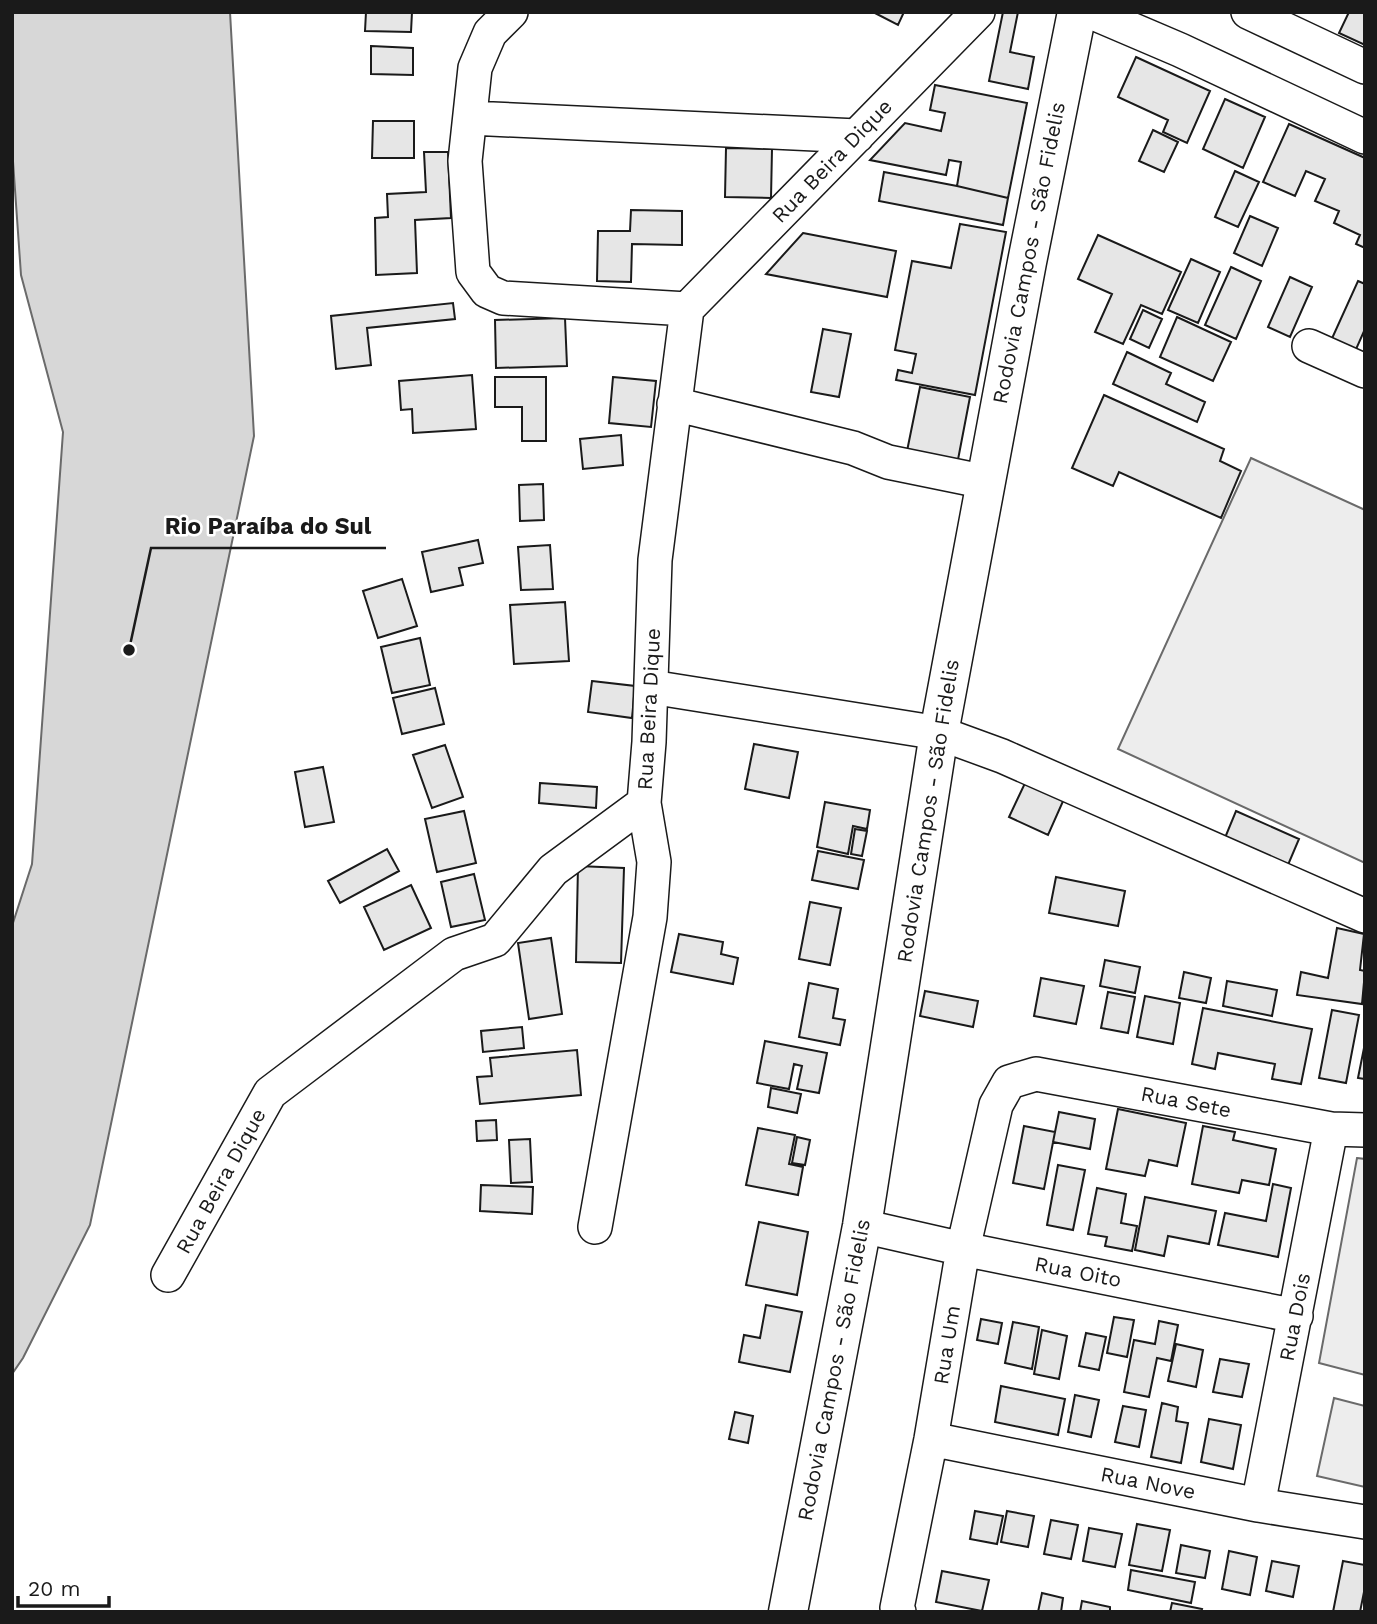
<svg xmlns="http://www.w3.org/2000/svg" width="1377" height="1624" viewBox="0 0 1377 1624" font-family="'Work Sans',sans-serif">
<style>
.built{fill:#ededed;stroke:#6a6a6a;stroke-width:2}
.water{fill:#d7d7d7;stroke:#6a6a6a;stroke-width:2}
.building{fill:#e6e6e6;stroke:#1a1a1a;stroke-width:2}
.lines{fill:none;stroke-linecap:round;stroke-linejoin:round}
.minor-casing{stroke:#1a1a1a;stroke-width:36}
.major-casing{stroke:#1a1a1a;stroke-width:41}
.minor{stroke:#fff;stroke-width:33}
.major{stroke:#fff;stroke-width:38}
.labels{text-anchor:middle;stroke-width:5;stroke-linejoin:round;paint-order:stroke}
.street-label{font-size:21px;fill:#1a1a1a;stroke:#fff}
.leader{fill:none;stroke:#1a1a1a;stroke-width:2.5}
.callout-dot{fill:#1a1a1a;stroke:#fff;stroke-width:2.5}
.callout-label{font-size:23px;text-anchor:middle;font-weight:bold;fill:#1a1a1a;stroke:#fff;stroke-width:5;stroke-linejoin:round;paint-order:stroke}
</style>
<rect width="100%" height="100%" fill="#fff"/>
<path class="built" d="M1251,458L1365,510V863L1118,749Z
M1357,1158L1365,1159V1375L1319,1363Z
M1334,1398L1365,1406V1487L1317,1476Z"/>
<path class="water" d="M12,12H230L254,436L90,1225L23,1358L12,1374V926L32,864L63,432L21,275L12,147Z"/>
<path class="building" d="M366,12H412L411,32L365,31Z
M873,12H904L898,25Z
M1003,12H1018L1010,52L1034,57L1028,89L989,81Z
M1349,12H1365V45L1339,33Z
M371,46L413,48V75L371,74Z
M1136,57L1210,91L1187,143L1163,132L1168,120L1118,97Z
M935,85L1027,103L1008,198L957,186L961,162L949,160L946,175L870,160L905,123L941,131L945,113L930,110Z
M1225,99L1265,117L1243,168L1203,149Z
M373,121H414V158H372Z
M1289,124L1365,158V248L1356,244L1360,235L1334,223L1339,211L1315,201L1325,179L1306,171L1295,196L1263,182Z
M1153,130L1178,142L1164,172L1139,161Z
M726,148L772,149L771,198L725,197Z
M424,152H448L451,218L415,220L417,273L376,275L375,218L388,217L387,194L426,192Z
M1235,171L1259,182L1238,227L1215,217Z
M884,172L957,186L1008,198L1003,225L879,201Z
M631,210L682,211V245L632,244L631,282L597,281L598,231H630Z
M1250,216L1278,228L1262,266L1234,253Z
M960,224L1006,232L975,395L896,380L898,370L912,373L916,354L895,350L912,261L951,268Z
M803,233L896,251L887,297L766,274Z
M1098,235L1181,272L1162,314L1141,305L1123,344L1095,332L1112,294L1078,279Z
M1191,259L1220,272L1198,323L1168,310Z
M1231,267L1261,281L1236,339L1205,325Z
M1290,277L1312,287L1290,337L1268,327Z
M1358,281L1365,284V329L1353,356L1329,345Z
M453,303L455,319L367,328L371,365L336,369L331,316Z
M1143,310L1162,319L1149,348L1130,339Z
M1177,317L1231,342L1213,381L1160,357Z
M565,318L567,366L496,368L495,320Z
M823,329L851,334L839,397L811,392Z
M1127,352L1171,373L1166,384L1205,402L1197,422L1113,384Z
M472,375L476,429L413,433L412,409L401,410L399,381Z
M495,377H546V441H522V407H495Z
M613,377L656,381L651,427L609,423Z
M920,387L970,397L956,470L905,461Z
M1104,395L1224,449L1220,461L1241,471L1221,518L1119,472L1113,486L1072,468Z
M621,435L623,465L583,469L580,439Z
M543,484L544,520L520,521L519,485Z
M478,540L483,563L459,568L463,585L431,592L422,552Z
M550,545L553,589L521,590L518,547Z
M402,579L417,626L378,638L363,591Z
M565,602L569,661L514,664L510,605Z
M420,638L430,685L392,693L381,647Z
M592,681L635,686L632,718L588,712Z
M435,688L444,724L402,734L393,698Z
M754,744L798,752L789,798L745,789Z
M445,745L463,797L432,808L413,755Z
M323,767L334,822L305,827L295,772Z
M1026,781L1064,799L1048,835L1009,817Z
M540,783L597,787L596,808L539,803Z
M825,802L870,810L867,829L853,826L848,854L817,847Z
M464,811L476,863L437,872L425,819Z
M1236,811L1299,839L1285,872L1222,845Z
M855,829L867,831L862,856L851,854Z
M387,849L399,871L340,903L328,881Z
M818,851L864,860L858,889L812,880Z
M578,866L624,868L621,963L576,962Z
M474,874L485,920L451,927L441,882Z
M1056,877L1125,891L1118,926L1049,913Z
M411,885L431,928L384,950L364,907Z
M810,902L841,908L830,965L799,959Z
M1337,928L1364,934L1360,970L1365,971L1362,1004L1297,995L1301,972L1328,978Z
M679,934L723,942L721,954L738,958L733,984L671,972Z
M551,938L562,1014L529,1019L518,943Z
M1105,960L1140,967L1135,993L1100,986Z
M1184,972L1211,978L1206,1003L1179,998Z
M1041,978L1084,986L1076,1024L1034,1016Z
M1227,981L1277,990L1272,1016L1223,1006Z
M809,983L838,989L833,1018L845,1020L840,1045L799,1037Z
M925,991L978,1001L973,1027L920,1016Z
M1108,992L1135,997L1128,1033L1101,1028Z
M1145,996L1180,1003L1173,1044L1137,1037Z
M1203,1008L1312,1029L1301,1084L1272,1079L1275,1064L1218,1053L1215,1069L1192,1064Z
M1332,1010L1359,1015L1346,1083L1319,1078Z
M522,1027L524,1048L483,1052L481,1031Z
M765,1041L827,1053L819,1093L797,1089L802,1066L794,1064L789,1089L757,1083Z
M1365,1043V1079L1358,1078Z
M577,1050L581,1095L480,1104L477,1077L492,1076L490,1058Z
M771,1088L801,1094L797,1113L768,1107Z
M1118,1109L1186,1123L1177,1166L1149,1160L1145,1176L1106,1169Z
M1059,1112L1095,1119L1090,1149L1053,1142Z
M496,1120L497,1140L477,1141L476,1121Z
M1024,1126L1055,1132L1044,1189L1013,1183Z
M1203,1126L1235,1132L1233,1140L1276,1149L1269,1185L1242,1180L1239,1193L1192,1184Z
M758,1128L795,1135L789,1164L803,1167L798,1195L746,1185Z
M797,1137L810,1140L805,1165L792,1163Z
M530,1139L532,1182L511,1183L509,1140Z
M1058,1165L1085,1170L1073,1230L1047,1225Z
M1273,1184L1291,1188L1278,1257L1218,1245L1225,1213L1266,1221Z
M481,1185L533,1187L532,1214L480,1211Z
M1097,1188L1126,1194L1121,1223L1137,1226L1132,1251L1105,1246L1107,1237L1088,1234Z
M1145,1197L1216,1211L1209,1244L1168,1236L1164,1256L1135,1250Z
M759,1222L808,1232L797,1295L746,1285Z
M766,1305L802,1312L790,1372L739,1362L744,1335L760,1338Z
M1114,1317L1134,1320L1127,1357L1107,1353Z
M981,1319L1002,1323L998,1344L977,1340Z
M1159,1321L1178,1325L1171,1361L1157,1358L1149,1397L1124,1392L1134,1340L1155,1344Z
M1013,1322L1039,1327L1032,1369L1005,1363Z
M1042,1330L1067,1336L1059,1379L1034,1374Z
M1086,1333L1106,1337L1099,1370L1079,1366Z
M1176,1344L1203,1350L1196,1387L1168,1381Z
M1220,1359L1249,1364L1242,1397L1213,1392Z
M1001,1386L1065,1399L1058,1435L995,1422Z
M1075,1395L1099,1400L1091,1437L1068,1432Z
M1162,1403L1178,1407L1176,1421L1188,1423L1181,1463L1151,1457Z
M1123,1406L1146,1410L1139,1447L1115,1442Z
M735,1412L753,1416L748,1443L729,1439Z
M1209,1419L1241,1425L1233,1469L1201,1462Z
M975,1511L1003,1516L997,1544L970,1539Z
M1007,1511L1034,1516L1028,1547L1001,1542Z
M1051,1520L1078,1525L1071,1559L1044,1554Z
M1137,1524L1170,1530L1162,1571L1129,1565Z
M1089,1528L1122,1534L1115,1567L1083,1561Z
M1181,1545L1210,1551L1205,1578L1176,1573Z
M1229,1551L1257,1557L1250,1595L1222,1589Z
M1272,1561L1299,1566L1293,1597L1266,1591Z
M1343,1561L1365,1565V1587L1360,1612H1333Z
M1131,1570L1195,1582L1191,1603L1128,1590Z
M942,1571L989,1580L982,1611L936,1602Z
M1042,1593L1063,1598L1061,1612H1038Z
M1082,1601L1110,1607V1612H1080Z
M1172,1603L1202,1609L1201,1612H1170Z"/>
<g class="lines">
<defs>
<path id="minor" d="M1091,12L1180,50L1365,137
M1248,12L1365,67
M470,118L857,136
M687,309L978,12
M1309,346L1365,371
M674,404L853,448L888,462L986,482
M651,687L939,733L1002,756L1365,916
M862,1226L963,1249L1296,1316
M595,1227L650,917L654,862L644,803
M168,1275L270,1093L454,954L495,940L553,870L644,803L649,742L655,560L687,309L503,298L487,291L473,272L465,161L475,68L490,33L511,12
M931,1439L1258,1505L1365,1522
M1258,1505L1331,1129
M899,1612L897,1608L931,1439L963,1249L996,1105L1009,1082L1036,1074L1331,1129L1365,1130"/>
<path id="major" d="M788,1612L862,1226L939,733L1027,262L1077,12"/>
</defs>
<use href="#minor" class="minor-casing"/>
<use href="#major" class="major-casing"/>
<use href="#minor" class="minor"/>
<use href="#major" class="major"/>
</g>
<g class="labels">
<g class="street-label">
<text transform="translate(832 161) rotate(-46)" y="7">Rua Beira Dique</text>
<text transform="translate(1029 253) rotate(-79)" y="7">Rodovia Campos - São Fidelis</text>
<text transform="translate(649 709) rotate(-87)" y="7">Rua Beira Dique</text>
<text transform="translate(928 811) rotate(-81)" y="7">Rodovia Campos - São Fidelis</text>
<text transform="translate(1186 1102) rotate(11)" y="7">Rua Sete</text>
<text transform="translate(221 1181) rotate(-61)" y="7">Rua Beira Dique</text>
<text transform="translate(1078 1272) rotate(11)" y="7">Rua Oito</text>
<text transform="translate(1295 1317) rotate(-79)" y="7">Rua Dois</text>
<text transform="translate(947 1345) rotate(-81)" y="7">Rua Um</text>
<text transform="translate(834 1370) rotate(-79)" y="7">Rodovia Campos - São Fidelis</text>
<text transform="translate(1148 1483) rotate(11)" y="7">Rua Nove</text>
</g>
</g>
<path class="leader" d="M129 650L151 548H386"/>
<circle class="callout-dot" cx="129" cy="650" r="7"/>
<g class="callout-label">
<text x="268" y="534">Rio Paraíba do Sul</text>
</g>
<rect width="1377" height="1624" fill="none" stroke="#1a1a1a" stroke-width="28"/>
<path d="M18 1596v10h91v-10" fill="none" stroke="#1a1a1a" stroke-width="3.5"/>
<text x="28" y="1596" font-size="21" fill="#1a1a1a" stroke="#ffffff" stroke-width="5" paint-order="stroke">20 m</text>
</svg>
